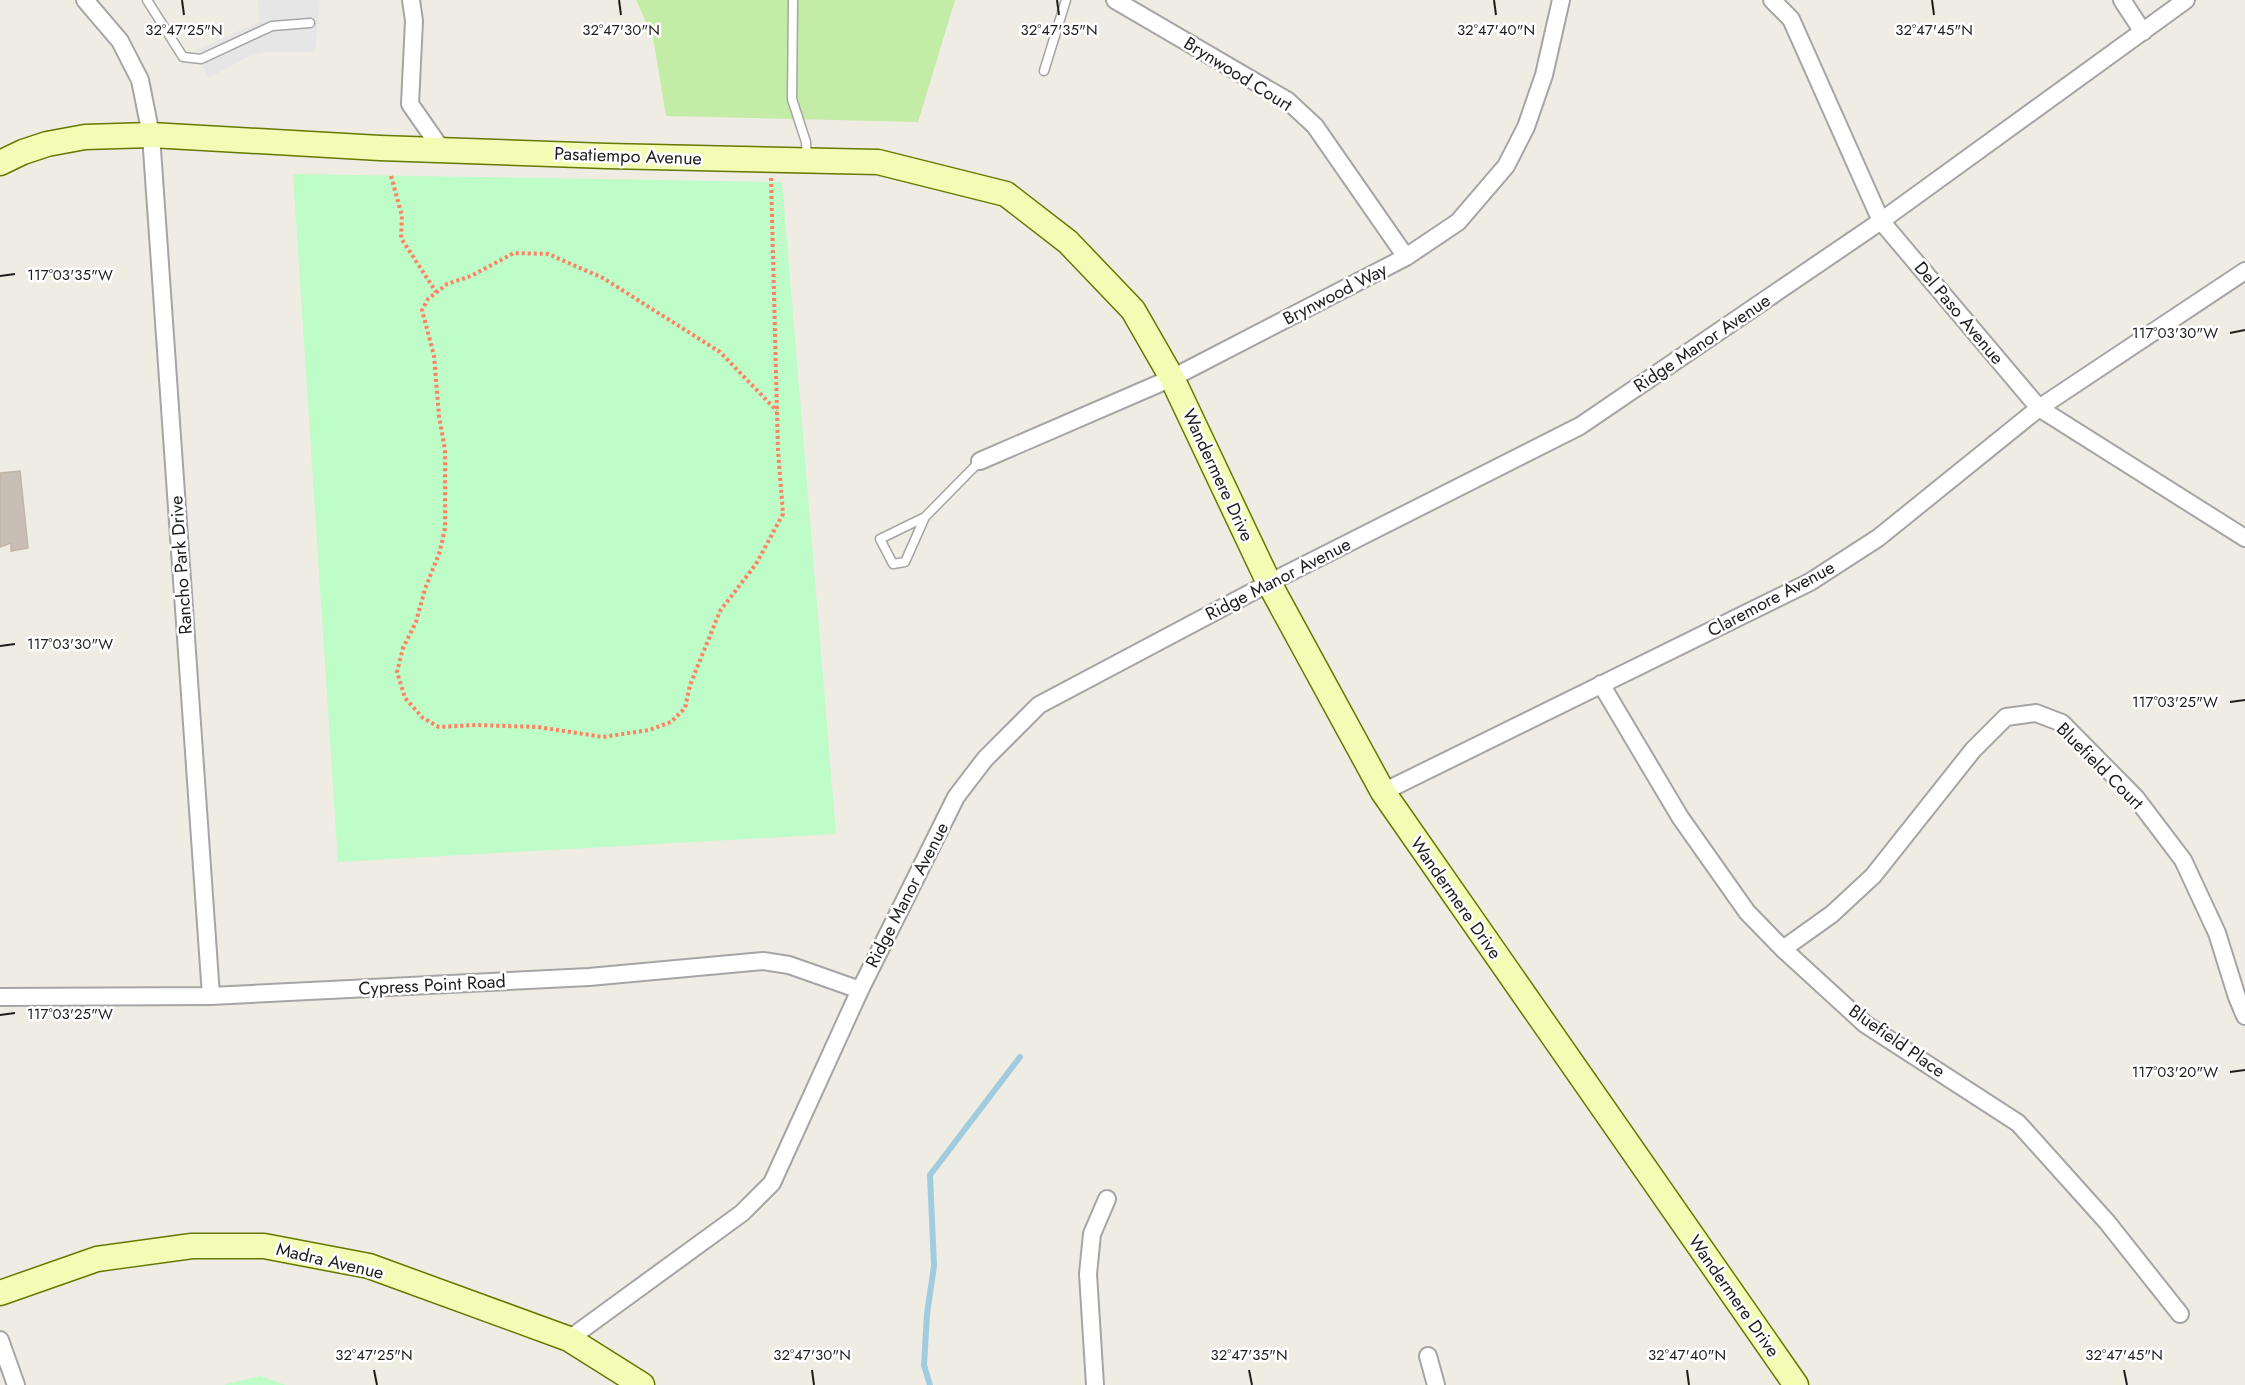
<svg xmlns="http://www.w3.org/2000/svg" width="2245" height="1385" viewBox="0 0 2245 1385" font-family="Jost,sans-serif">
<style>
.grass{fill:#c3eca6}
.park{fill:#befcc8}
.parking{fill:#e6e6e6}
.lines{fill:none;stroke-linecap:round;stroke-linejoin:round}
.stream{stroke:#a1ccdf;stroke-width:6}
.building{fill:#c7bfb6;stroke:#c2b4a5;stroke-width:1.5}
.lane-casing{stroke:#a5a5a5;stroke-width:11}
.street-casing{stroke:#a5a5a5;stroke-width:20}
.secondary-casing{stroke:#637900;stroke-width:27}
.path{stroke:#ff8164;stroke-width:4;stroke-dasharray:3 3;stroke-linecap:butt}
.lane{stroke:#fff;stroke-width:8}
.street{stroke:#fff;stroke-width:16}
.secondary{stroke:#f3fcb4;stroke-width:24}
.ticks{fill:none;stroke:#1e1e1e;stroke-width:2}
.labels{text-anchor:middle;stroke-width:5;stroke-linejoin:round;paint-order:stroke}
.street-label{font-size:18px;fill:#1e1e1e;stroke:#fff}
.ticks-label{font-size:15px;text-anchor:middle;fill:#1e1e1e;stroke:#fff;stroke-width:5;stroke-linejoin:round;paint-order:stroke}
</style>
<rect width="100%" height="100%" fill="#efece3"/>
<path class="grass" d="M636,0H955L918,122L666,116L653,37Z"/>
<path class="park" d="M293,174L782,182L836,834L338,862Z
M260,1376L286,1385H223Z"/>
<path class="parking" d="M258,0H320L315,52H265L247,57L209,78L194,51L259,22Z"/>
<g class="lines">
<path class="stream" d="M930,1385L924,1365L927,1314L934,1266L930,1175L1020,1057"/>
</g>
<path class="building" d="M20,471L28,548L11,551V543L0,547V473Z"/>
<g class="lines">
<defs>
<path id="lane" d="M147,0L183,57L201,59L272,26L310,23
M793,0L792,99L806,142L807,159
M1044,71L1066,0
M925,517L905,562L893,564L880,539L925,517L980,461"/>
<path id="street" d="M85,0L120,41L140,80L151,135L211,996
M411,0L414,21L410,104L442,150
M1115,0L1288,101L1315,126L1406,257
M1772,0L1791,19L1881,221L2039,408L2245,538
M2122,0L2143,32
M980,461L1172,378L1406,257L1458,222L1506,166L1526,127L1544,75L1561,0
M1601,684L1680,817L1747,912L1783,949L1865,1024L2018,1123L2107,1222L2180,1314
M1383,792L1810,582L1878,538L2039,408L2245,271
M1783,949L1832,914L1873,876L1973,750L2006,717L2036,713L2062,723L2136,798L2183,860L2217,933L2237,997L2245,1016
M0,997L211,996L589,977L763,961L789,965L860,990
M569,1339L742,1213L772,1183L860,990L956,797L985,759L1039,705L1269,583L1580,426L1881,221L2186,0
M0,1340L16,1385
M1428,1356L1436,1385
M1095,1385L1088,1274L1092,1234L1107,1199"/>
<path id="secondary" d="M0,163L23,152L47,144L85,137L151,135L380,148L607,156L878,162L1006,194L1068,242L1133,310L1172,378L1269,583L1383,792L1796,1385
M0,1293L97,1259L192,1246H264L369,1266L569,1339L642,1385"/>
</defs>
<use href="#lane" class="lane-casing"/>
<use href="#street" class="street-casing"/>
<use href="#secondary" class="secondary-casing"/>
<path class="path" d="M391,176L402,216L401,238L436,292
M771,178L778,451L783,514L756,564L720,611L690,685L685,708L671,722L649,730L603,737L538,727L476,725L439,727L423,718L405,698L397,672L403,648L416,622L425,589L440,551L445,528V450L439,416L434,356L422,310L428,299L447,284L471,276L514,253L548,254L603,278L720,352L777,411"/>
<use href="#lane" class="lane"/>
<use href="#street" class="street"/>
<use href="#secondary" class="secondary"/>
</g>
<path class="ticks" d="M182,0L184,15M619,0L621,15M1057,0L1059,15M1494,0L1496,15M1932,0L1934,15M0,276L15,274M2230,333L2245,330M0,646L15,644M2230,702L2245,700M0,1015L15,1013M2230,1072L2245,1070M374,1370L377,1385M812,1370L814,1385M1249,1370L1252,1385M1687,1370L1689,1385M2124,1370L2127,1385"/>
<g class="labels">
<g class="street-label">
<text transform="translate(1238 74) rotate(32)" y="6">Brynwood Court</text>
<text transform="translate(628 156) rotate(2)" y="6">Pasatiempo Avenue</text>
<text transform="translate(1335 294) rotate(-27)" y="6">Brynwood Way</text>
<text transform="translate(1959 313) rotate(50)" y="6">Del Paso Avenue</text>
<text transform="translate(1702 343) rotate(-34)" y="6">Ridge Manor Avenue</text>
<text transform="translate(1218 475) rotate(65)" y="6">Wandermere Drive</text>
<text transform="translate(181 565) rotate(-94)" y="6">Rancho Park Drive</text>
<text transform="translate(1278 579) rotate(-27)" y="6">Ridge Manor Avenue</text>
<text transform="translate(1771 599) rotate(-28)" y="6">Claremore Avenue</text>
<text transform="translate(2100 766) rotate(45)" y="6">Bluefield Court</text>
<text transform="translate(907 895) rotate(-63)" y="6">Ridge Manor Avenue</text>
<text transform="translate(1456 898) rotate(55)" y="6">Wandermere Drive</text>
<text transform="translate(432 985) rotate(-3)" y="6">Cypress Point Road</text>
<text transform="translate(1897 1041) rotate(35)" y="6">Bluefield Place</text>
<text transform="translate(330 1261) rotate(13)" y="6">Madra Avenue</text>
<text transform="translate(1734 1296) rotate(55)" y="6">Wandermere Drive</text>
</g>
</g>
<g class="ticks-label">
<text x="184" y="35">32°47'25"N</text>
<text x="621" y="35">32°47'30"N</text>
<text x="1059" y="35">32°47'35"N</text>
<text x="1496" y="35">32°47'40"N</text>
<text x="1934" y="35">32°47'45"N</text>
<text x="70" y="280">117°03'35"W</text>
<text x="2175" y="338">117°03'30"W</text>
<text x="70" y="649">117°03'30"W</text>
<text x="2175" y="707">117°03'25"W</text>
<text x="70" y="1019">117°03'25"W</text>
<text x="2175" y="1077">117°03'20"W</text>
<text x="374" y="1360">32°47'25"N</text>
<text x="812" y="1360">32°47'30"N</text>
<text x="1249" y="1360">32°47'35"N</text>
<text x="1687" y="1360">32°47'40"N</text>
<text x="2124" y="1360">32°47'45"N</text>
</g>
</svg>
